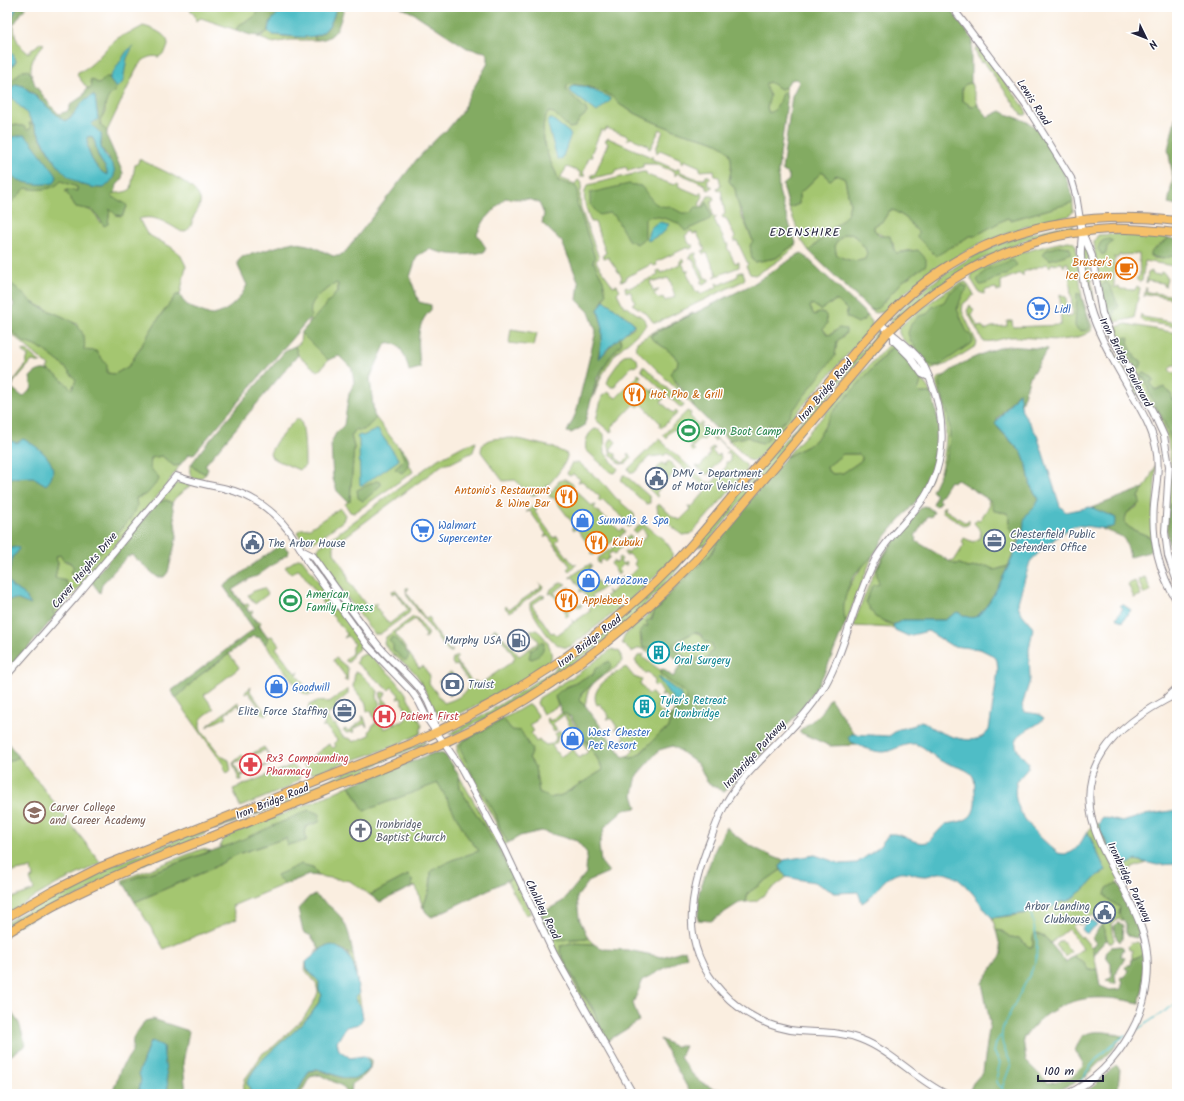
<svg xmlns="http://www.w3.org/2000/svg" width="1184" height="1101" viewBox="0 0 1184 1101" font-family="Kalam,sans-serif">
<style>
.green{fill:#a4c66f;stroke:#637455;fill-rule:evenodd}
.forest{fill:#83ab62;stroke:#52664e;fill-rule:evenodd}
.water{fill:#4fbdc6;stroke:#387080;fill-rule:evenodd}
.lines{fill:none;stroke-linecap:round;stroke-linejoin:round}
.stream{stroke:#4fbdc6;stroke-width:1.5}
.minor-casing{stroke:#8e888e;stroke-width:8}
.major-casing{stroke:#8e888e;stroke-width:10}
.minor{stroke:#fff;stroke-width:6}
.major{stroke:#f6c06b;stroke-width:8}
.labels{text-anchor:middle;stroke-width:3;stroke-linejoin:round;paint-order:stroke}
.street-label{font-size:11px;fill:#22223b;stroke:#fff}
.food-label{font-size:11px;fill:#c56008;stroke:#fff;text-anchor:start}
.shop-label{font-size:11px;fill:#366cbe;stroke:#fff;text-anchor:start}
.leisure-label{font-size:11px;fill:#27864d;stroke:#fff;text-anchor:start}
.service-label{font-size:11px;fill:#4e5e75;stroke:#fff;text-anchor:start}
.culture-label{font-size:11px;fill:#0d838f;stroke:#fff;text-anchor:start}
.health-label{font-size:11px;fill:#be3a42;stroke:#fff;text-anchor:start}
.education-label{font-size:11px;fill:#785e54;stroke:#fff;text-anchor:start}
.worship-label{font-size:11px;fill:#5b616d;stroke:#fff;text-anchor:start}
.neighbourhood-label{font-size:12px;letter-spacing:1px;fill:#22223b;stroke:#fff}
</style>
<rect width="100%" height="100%" fill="#fff"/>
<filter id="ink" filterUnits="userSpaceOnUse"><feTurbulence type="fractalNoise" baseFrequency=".025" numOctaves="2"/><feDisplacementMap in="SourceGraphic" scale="8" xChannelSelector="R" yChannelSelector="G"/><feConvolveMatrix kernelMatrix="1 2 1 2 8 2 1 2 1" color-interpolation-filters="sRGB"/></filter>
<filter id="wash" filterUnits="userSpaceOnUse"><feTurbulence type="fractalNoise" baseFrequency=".012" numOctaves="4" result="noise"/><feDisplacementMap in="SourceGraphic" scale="16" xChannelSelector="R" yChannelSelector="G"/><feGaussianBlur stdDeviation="0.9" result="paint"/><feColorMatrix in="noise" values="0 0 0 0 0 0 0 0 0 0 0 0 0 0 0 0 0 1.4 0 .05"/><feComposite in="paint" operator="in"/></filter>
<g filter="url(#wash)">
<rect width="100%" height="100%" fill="#faeee0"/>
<path class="green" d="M188,7H260C255,24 241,18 236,30L201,18L196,21L195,16Z
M14,26C15,39 18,45 28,53L40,43L44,44C36,54 30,60 31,73L27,70H23L7,85V73L16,61L14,56L7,46V32Z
M143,26C160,30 180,42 159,57C149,55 145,58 138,66L107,131L101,125L100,119L105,114V78L99,84L92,79L93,86L91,89L87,88L77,75L78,72C94,67 103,50 115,40C121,35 136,31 143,26Z
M268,31C274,39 305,37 315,36L314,38L316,40H290L273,43L257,37L262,36Z
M977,46L1022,104L1027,113L1026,115H1022L984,62L981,63L975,51Z
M769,82L781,89L786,87V93L783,92C778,100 780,109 769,113L767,108L769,96L765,84Z
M971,83L978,105L971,106L962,100V88L966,84Z
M568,84C582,85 599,88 611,96C615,99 618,104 622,106C639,116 659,125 678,131C693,137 710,137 724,147C735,156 731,169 729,181L735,189L741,216L745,223L753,241L755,262L776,258L796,243C795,252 764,270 755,275L750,274L746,266L748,264L737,241H734L733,239L735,237L726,218H723L722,216L725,214L721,190H718L717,188L721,186L719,177L715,176L714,170L700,171V167L684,160L683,163L681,162V159L660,150L657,153L656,149L663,131L660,129L650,149L648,148V145L631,138L627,140L628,136L606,128L605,131L601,130L591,154L593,157H589L583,173L585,176H580V172L567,167L560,178L575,184L578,180L582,183L580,197L581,209L599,258L596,261L598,265L613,286L617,285L620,290L617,293L624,307L627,306C633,314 645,315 647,325L616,353L601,377L593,398C598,374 606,361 622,343L619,337L634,327L633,322L604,300C608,286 599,273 593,261L595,258L577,203V190L575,186L558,181C557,173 554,170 551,163C545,150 538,123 549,112L554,113L569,128L575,127L580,119L587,113L586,109L566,90Z
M13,98L27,114L33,124L29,123L31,128L28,130L23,126L7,124V99Z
M608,138L651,157L652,156V159L676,170L679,168V171C688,175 696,180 705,179L706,176H709L711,178L707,180L709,186H712V188L709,190L706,189V185L678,173L675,176V172L655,164H643V167L628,171L626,167L616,170V173L592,178L591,175L595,174L608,143L605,141Z
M139,159C154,167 195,182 200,199C201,206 197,211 194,216C192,224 191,230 182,232C168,224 155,214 139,219L147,234L171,247L180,254L186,266L180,295H176L156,322L129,366L115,374L107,373L83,350L77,324L32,302L7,282V207L26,188L61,181L77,187V191L66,190V192L76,207C89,209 95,210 100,223L109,216L108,212L110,209L116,215L122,216L127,207L113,197L112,195C118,191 124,194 131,189L135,165L138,163Z
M642,172H646L647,175L674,185L677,182L679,183L678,186L699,195L701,192L703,196L699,205L702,207L708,196H713L714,200L711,201L713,217H717L714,219L715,221L726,244H729L727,247L735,263L739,262V267L714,277L717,274L707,253L703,254L702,251L705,250L697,233L693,234L691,231L685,236L690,245H693L692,248L689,249L688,247L656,262L657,265L654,266L652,264L626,277V280L620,281L622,277L608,257L604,258L603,255L606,253L595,222H591C587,211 580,195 588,185Z
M822,172L825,173L828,179L831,180L836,175L845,179L850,204L847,215L809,251L802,241L789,208L799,204V194Z
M1073,200V212L1069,216L1024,227L979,244L959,255L916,283L884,312L875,313L868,308L873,310L878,308L903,281L926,265L912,250L897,253L894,250L893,243L874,230V226L883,221L889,211L893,210L906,218L918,232L975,236L1007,218L1011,220L1070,203Z
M1074,225L1071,228L1029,239L978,261L891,324L890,323L891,319C944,267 999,234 1074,225Z
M852,233L865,248L867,253L865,259C856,263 844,260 836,254L835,244L843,235Z
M1115,234L1169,238L1153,250V258L1163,259L1177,254V270L1173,269V266L1145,261L1142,281L1139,282L1136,279L1140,275L1139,254L1119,255L1118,258L1113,257L1116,260L1114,262V288L1119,286L1120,289L1135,290L1137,286L1140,288L1134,318L1111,323C1100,318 1095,255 1094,241L1098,235Z
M1068,241L1073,242L1076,246L1082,298L1092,326L1091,331C1067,347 1037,336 1011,337C1002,338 992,343 983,341L967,311L970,305L974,311L971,314L978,327L982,326L985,330L992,327L1007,326V321H1012L1013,327L1061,325L1060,294L1066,297L1067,317L1073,316L1068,263H1065L1064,267L1062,263L1051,264L1050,267L1047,264L1023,272V276L1020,273L1001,281V291H997L996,288L985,290L984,294L979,292L971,279L972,273C1002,257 1035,248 1068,241Z
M1085,247L1087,249L1094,301L1101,325L1099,324L1087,289L1082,248Z
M695,253H697L695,256L705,278L709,279V281L703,284L700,282L703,280L692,258H689V256Z
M682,259L685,261L682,263L686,271H689L687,273L696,292L699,291L701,294L717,287L716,283L720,285L738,276V273L740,272H743L745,278L743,281L658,322H653L647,314L632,304L635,302L630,291L626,292L625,287L627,286L629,288L658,275L657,271L659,270L661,273L680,264V261ZM668,278L671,283L675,297L665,301L663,297L659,299L654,294L659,290L653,291L650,281L654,280V282Z
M1152,271V274L1160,275L1161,272L1165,274L1167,278L1165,287L1163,283L1148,281L1146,283L1148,273Z
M966,282L974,295L963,304L962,311L977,343L976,346L947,364L930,370L901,337L899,333V328C907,319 956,281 966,282Z
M336,283L338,284V291L313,320L309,323C310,317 309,312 310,307C314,295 326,291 336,283Z
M1146,287L1147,292L1177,296V299L1146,294L1144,297Z
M834,301H838L847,310L865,319L867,315L872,322V326L757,459L754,461L749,460L728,440L748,437L762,444L765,431L769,425L835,356L837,341L846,334L839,328L831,334L828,335L823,329L822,312L814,315L810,307L812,304H831Z
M693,313L651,335V338L673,354L678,361L677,366L672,370L676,384L692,402L694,407L636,349L637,342L655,331Z
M1141,314L1143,317L1177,323V327L1144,322L1140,319Z
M1126,324L1177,333V365H1173L1169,369L1172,373H1177V408L1170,397V392L1159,388L1155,390L1150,382L1153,378L1144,373L1140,376L1145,378L1150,396L1161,415L1177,453V476L1174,480V498L1169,509L1170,544L1177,558V576L1171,560L1166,527L1171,464L1168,440L1161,424L1113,334L1116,327Z
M7,327L24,342L41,348L63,365L76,380L72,389L47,369L49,366L7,330Z
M511,329L537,333L534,346L509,343Z
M878,331L881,333L880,335L706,544L698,547L722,513Z
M301,333L328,360L320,370L317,371L298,355L295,346L300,343Z
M1104,337H1106C1117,358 1130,377 1142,397L1141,399C1135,396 1109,347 1104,337Z
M891,344L897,346L888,350L864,379L832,413L821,433L811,444L786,457L886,347Z
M26,350L41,363L32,361L14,382L12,388L9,387L25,366L28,356L22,351Z
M630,354L637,359L638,364L635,367L632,366L616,383V387H611L607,383L610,375L624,355Z
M642,367H645L684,405L683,407L681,408L641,370Z
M637,373L641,376L639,379L651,391L655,389L653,392L657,396L660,394L664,398L661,402L673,413L676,410L678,413L661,428L659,426L661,424L642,404L638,407L634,404L611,428L613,431L610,432L596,420L602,396L608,392L616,398L638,376Z
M945,375L939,385C948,405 959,455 940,472C947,449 948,427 942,403C941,396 934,386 937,379Z
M922,378L931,393H920L918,391Z
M687,411L691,413L690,416L698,425L701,422L703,424L700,426L701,428L706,427L709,430L704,440L700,439L692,448L695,450L693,452L690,449L692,446L674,429L668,434L666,438L663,435Z
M376,418L404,454V459L397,466L408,468L409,464L413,472L354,513L350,512L345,504L350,500L354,447L351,436L356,429L364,430Z
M299,419C305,423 305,458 305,466L299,470L272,458L270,453L276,442L295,420Z
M595,429L600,430L604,434L605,453L618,469L615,473L610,472L586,450C584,443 588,432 595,429Z
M715,437L746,465L747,472L691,534L682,535L658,514L657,506L659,504L673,517L680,520L690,510L688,506L691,508L705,492L701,484L667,453L665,455L649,457L634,473L630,472L628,469L659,439L706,482L712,483L726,467V462H730V453H726L728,450L717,439L715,441L712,439Z
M513,438L552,447L567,454C569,463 542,496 533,495C524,495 521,484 515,480L503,481L481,452C481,435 502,439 513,438Z
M612,438L616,442L610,450L616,454V458L623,463L629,457L627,454L628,453L632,457L627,463L620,464L611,455L608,443Z
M476,442L473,452L451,463L442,465L334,545V553L346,571L349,582L366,605L369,607L377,603L376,607L389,624L408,610L396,592L392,594V591L396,590L410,609L409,613L380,634H374L318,558V548L438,459L463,446Z
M712,447L714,448L712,451L717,456L720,454L721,458L709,474H705L696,466L700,467L710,454L709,451Z
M843,454H859L862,457V460L843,473L833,474L828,471L827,467Z
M162,456L174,466L180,465L165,487L55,616L53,612L69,589L55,578L58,563L56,559L57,555H60L66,562H70L74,568L71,575L130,519L136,498L143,496L158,476L150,468L151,458Z
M669,461L674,466L678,474V476L674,473L656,493L659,496L657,497L645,485V482L662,463L668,467L665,464Z
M578,462L605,485L615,497L634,514L635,520L630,526L628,527L626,524L628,522L603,500L600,502L598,500L600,497L582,481L578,482L580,479L573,474L570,476L567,474L571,464Z
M192,463L194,468L206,474L197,481C189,477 188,469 192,463Z
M1156,463L1152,538C1143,533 1130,531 1124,522L1127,513L1137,507L1139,497L1150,478Z
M623,475H625L650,497V503L646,504L621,481Z
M565,479L574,485L573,488L592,506L596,505L594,508L620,531L623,529L625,531L621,536L593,555L590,554L593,551L577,529L573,530L572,528L574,525L553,497L551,498L549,496L559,481Z
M184,482L191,485L175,498L172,503L166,500L157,503L176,484Z
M989,500L999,512L1007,513L1010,517L1009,523L1020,533L1023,530L1008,566L995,570L984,566L967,568L960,564H954L950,562L951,560L954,561L964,545L962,542L964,538L973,542L980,538L981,531L974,523L977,519L980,520L990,505L988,503Z
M534,506L537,509L535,512L554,538L557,536L559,539L556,542L573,564H577L569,571L567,569L570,566L548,536L544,537L546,534L530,511L526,512Z
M945,506L944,509L966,523L969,520V524L965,526L943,512L942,508Z
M340,508L345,515L343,521L314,542H304L297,532L301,529L310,528Z
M641,524L646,525C655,534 678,546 671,561L628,602L571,646C554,654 538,620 530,608V603L541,595L545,596L532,605L551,633L554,632L557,635L573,623L572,619L574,622L590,611L589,608L592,605L582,591L579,592L581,589L573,577L570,578V577L588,565H592L589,569L599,584L600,585L604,583L606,586L592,596L597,602L609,594L607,590L610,593L618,586L616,582L622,577L626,579L637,568L634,564L636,561L629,554L626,556L624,552L625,551L628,553L647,535L642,528L636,533L633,531Z
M904,528L885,554L877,571L884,622L893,625V628L853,626C867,591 877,555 904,528Z
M723,532L711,554L653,614L648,626L643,627L640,631L641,644L649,648L656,644L658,646L652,653L640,648L631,652L622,643L624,636L657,606Z
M630,535L632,537L615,554L612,552L608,555L610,557L605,562L603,559L599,562L600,564L598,563L597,559Z
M873,555L846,622C836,598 857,572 873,555Z
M619,557L622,559L620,562L623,564L625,562L627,565H623L619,569L621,572L618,575L611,563L613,561L616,563L619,561L618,559Z
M299,558L302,559L361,640L360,648L353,654L349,662H347L345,660L352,653V647L354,644L348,636L344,638L347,634L327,609L324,611L322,608L325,606L321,601L322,600L299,569L291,574L285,567Z
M684,559L679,568L637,614L599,646L512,705L453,735L449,734L490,711L552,671Z
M1145,577L1151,591L1144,594L1138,580Z
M1135,581L1141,595L1134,598L1128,584Z
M561,582L566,584L554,592L566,610L575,603L565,589L569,587L570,588L568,590L578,605L582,604L580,608L577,606L567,612L569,615L566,617L564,615L566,613L552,593L549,594L551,589Z
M540,583L543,586L542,589L510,612L505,608L506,606L509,609L541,587Z
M264,588L268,594L255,604L248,595L254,591Z
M406,588H409L406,592L426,619L429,617L431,620L429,622L450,651L453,650L452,652H448L407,596Z
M232,590L244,605L248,604L249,606L247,608L249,612L253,611L251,614L257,622L260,621L261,623L259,625L268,637L272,636L279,645L276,648L295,673L299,672L297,675L310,693L314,692V694L307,695L300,691L265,644L267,642Z
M413,617L417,618L428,633L426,637L424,638L425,634L415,619L395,633L419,668L423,666L430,676L429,683L444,703C454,700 469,694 469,682L457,665L454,666L452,662L453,658L457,656L458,657L455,660L472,682L475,681L480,684L513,661L515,657L496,631L492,632L495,628L519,656L539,642L530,630H536C545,635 555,652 550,661C543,675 466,710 449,719H442C434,714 424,684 415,673C406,663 390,655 384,643L386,637Z
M695,632L712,644L713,650L706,659L700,658L689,660L678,652L673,645L677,641Z
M612,649L620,652L622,661C614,673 597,676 590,688C586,693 587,700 585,705L580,702L579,697L595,681L594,674L564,688L555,697L558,706L543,714L537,703L539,698L579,673Z
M229,654L239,667L238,669L204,695L214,709C206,715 197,718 201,730L221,756L229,760L231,771L226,773L223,764L176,698L199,676Z
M365,654H368L395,679L405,692L422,725L420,734L386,749L312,774L303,765V763L329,744L333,748L336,746L334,743L337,740L326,727H322L325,724L317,713L313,715L308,709L309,705L317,701L329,702L348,689V694L335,705L337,708L326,716L333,725L335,724L343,737L351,739L353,742L370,735L369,732L373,725L376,723L371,711H367L366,704L353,687L355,672H359L378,691L377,696L380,706L376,708L384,729L397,724L400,721L401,723L408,717L401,698L397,699L399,695L392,687L389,690L356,663L358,657Z
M644,654L642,657L660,670L663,669L660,674L686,694L687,697L678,711H675L673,706L669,707L671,704L665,695L661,696L663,693L658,685L655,686L653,684L655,681L648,672L645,673L635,661L638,656Z
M336,658L348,668L347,681L344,680L346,677L333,660Z
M626,667L634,677L642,680L640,684L648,694L652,693L660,703L657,707L661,712H664L663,715L665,718L670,715V724L668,729C654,737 646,750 633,758L623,757L629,755L634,750L631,746L627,747L630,744L626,739L622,740L624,737L618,728L614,730L617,727L611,718L607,719L609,716L600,704L597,705C588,688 613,674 626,667Z
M451,672L462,688L449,696L450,693L442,681L438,682Z
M251,687L250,691L265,712L268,710L270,712L265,716L257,711L259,707L248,692L246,694L244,693Z
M382,692L386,693L383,698L388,703L396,723L394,724L387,704L383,705L380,693Z
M238,702L243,711L238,705L225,714L227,717L206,727Z
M527,705H531L538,715L536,721L529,725L534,731L531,733L536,742L539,740L546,745L552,744L556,739L555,734L560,731L562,734L558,736L557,742L552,746L560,757L573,749L579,758L588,752L582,740L575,735L564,715L552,724L557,730L554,732L546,719L548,718L550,721L562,713H566L597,758L603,770L562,795L550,798L539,792L535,767L509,726L483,731L465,739L472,774L496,815L500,828L508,843L504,845L495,821L458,755C449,735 497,721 510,715C516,712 521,708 527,705Z
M362,716L364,717L367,727L364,724L353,729L354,732L346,733L343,730L346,729L348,731L363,720Z
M426,741L423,745L380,763L347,781L214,830L218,827L256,812L293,794Z
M264,747L274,763L241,776L242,780H239L233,763L242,755L245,758L234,763L240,775L271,763L266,750L253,755V753Z
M19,757L101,863L57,884L7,913V900L34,890L30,879L33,878L31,868L7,873V762Z
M293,765L300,772L299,779L288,788L240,807L233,789Z
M459,776L503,852L531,913L526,915L507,881L512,878L498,848L460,789Z
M438,782L467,836L479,851L452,860L431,871L430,887L423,908L416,886L412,887V879L408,875L370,895L350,881L318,876L313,867L276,877L285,884L232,906L237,919L164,949L135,902L211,869L238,854L286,838L306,840L305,827L319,822L220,848C220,839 227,837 233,833L316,801L350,785L364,811Z
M1093,824H1099C1103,839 1110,857 1122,867L1136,860L1147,863L1132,868L1117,881L1118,883L1107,888C1102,900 1113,901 1120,907L1119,915L1125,921L1118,919L1112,923L1114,940L1112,943H1109L1108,940L1106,941L1107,939L1103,925L1093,915L1083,920L1081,925L1076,923L1072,927L1081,938L1082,936L1091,947L1092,946L1097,969L1089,970L1083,962L1073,956L1083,948L1068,929L1051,943L1045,937H1033V947H1029L1019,938L1010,937L1002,931L996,930L992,918C1016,915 1036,914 1058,903C1062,901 1066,902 1070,900C1082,891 1092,878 1106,871L1088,832Z
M200,831H204L205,834L7,931V922L53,895L106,868Z
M202,849L211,851L123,882L122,880Z
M781,870L787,877L756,901L746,902L748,893Z
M540,914C555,944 556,940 588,938L594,944L571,943L561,946L560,952C566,965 573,978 580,991C589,1004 599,1017 600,1033L537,915Z
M1061,940L1071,952L1066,957L1056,945Z
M1138,942L1142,946L1143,955L1132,959V950H1129L1128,946L1131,943Z
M347,953L353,954L361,1007L356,1002C355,996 357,992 357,986C358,975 352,962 347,953Z
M306,962L307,970L319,982V990L322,995C314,1017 286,1038 269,1054C259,1064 252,1068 247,1083L252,1094H242L245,1079L263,1053L273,1047L303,1019L315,1000L318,992L316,983L305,970Z"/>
<path class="forest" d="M17,7H26C19,15 15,25 7,32Z
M260,7H288L282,11L268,28V31C257,40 249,34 236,30C241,18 255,24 260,7Z
M336,7H344C340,24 337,40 316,40L314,38C316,36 319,35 322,33C331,27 334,17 336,7Z
M400,7H949L973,40L971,53V83L966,84L962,88V100L971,106L978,105L988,117L1001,111C1010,117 1023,118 1032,125C1050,138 1068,178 1073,200L1071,203L1011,220L1007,218L975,236H970L936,256L917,237L918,232L906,218L893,210L889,211L883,221L874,226V230L880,236H890L894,250L897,253L918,250L926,259V265L903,281L878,308L873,310L868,308L809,251L847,215L850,204L845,179L836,175L831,180L828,179L825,173L822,172L799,194V204L789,208L783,185L789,180V175L782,170L792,96L799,82L796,79L790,80L786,87L781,89L769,82L765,84L770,96L767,108L769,113C780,109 778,100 783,92L786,93L787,101L778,172L779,191L785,212L796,243L776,258L755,262L752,260L750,245L753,241L737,201L735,189L729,181C731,169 735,156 724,147C710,137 693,137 678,131C659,125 639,116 622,106C618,104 615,99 611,96C599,88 582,85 568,84L566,90L586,109L587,113L580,119L575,127L569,128L554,113L549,112C538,123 545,150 551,163C554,170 557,173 558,181L575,186L578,190L577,203L595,258L593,261L603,280L606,294L598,310L602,324V338L598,358C606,354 612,343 619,337L622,343L610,357L597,378L584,426L571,433L567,432L576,413L596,331L589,312L577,300L579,283L562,242L542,223L544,214L539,203C528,197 517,200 505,198L484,221L477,234L486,248L484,252C462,256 450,256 429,249L417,256L410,277L419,302L431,305V310C414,325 419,347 420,368L409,371C406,359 401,340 386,343L370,378L374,415L376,418C370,424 364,434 356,429L351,436L354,447L350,501L348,502L337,491L333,479L331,443L336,433L344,425L349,394L354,383L352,369L339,356L328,360L301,333L338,291V284L336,283C323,293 308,298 311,316L193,455L189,454L180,465L174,466L162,456L151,458L150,468L158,476L159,480L147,494L136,498L137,506L130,519L78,578L75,579L70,572L74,568L70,562L63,560L60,555L57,556L56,559L58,563L55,578L66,581L69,589L53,612L55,616L7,673V389L12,388L23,397L32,388L30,377C46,360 58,377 72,389L76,380L63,365L41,348L24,342L7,327V309L11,311L14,304L7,295V282C17,286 23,295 32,302C51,316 90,317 84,350L96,351L107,365V373L115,374L129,366L156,322L176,295H180C183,303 190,308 198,310C203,312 209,315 213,315C229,312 241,298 247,285L238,266V261L242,257L293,242L312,246L333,256H339L346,251L417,159L439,136L448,129L464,109L466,101L488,63V55L485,52L467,48L415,14ZM852,233L865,248L867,253L865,259C856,263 844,260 836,254L835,244L843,235Z
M23,70H27L31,73L35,85L51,106L59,114L68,111L71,104L83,96L87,88L90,89L92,86L90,80L91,79L99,84L106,77H110V80L116,88L115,92C103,97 107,111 100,120L101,125L107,131V137L123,173L122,180L117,185L115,193L112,195L113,197L126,204L127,207L122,216L116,215L110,209L108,224L104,226L97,215L92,210L76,207L66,192V190L77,191V187L61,181C55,190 36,191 26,188L7,207V124L23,126L28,130L31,128L29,123L33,124C50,155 65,189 104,188L112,179L114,174L109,158L101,148V135L92,127L91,124L98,118L95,98L93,96L82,103L70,119L61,121C47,109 35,89 16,84L10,89L13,98L7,99V85Z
M1177,111V206L1168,204L1173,178L1168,149Z
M91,136C97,142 95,150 99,158C102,164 108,168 107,175C94,169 86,151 87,137Z
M629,184L641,186C650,196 654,209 669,206L682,213H690L696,207L703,208L707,202L711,215L710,219L685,231C682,228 679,223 675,222C668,219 650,213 645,219V238L637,244L628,240L615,216L609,213L599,215L590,204V193Z
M1169,238L1177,240L1176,255L1163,259L1150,256V253C1155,247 1164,243 1169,238Z
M1109,239L1113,241L1107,247L1106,253L1102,255L1098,249C1100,242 1102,240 1109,239Z
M1060,246L1069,247L1072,253L1050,260L1043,255L1046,250Z
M802,253L867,315L865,319L858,323L846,317L847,310L838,301H834L821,310L812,304L810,307L814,315L822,312L826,315L827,324L823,329L827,335L832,334L839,328L846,329V333L837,341L835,356L784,422L778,426L769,425L765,431L769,437L768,440L762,444L748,437L728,440L694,407C690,395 676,384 670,373L677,366L678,361L673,354L651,338V335L753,284L799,254Z
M1013,260L1017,265L1007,275C994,275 992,284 980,285L977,280L987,269Z
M1106,282C1112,285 1114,299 1119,306L1114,311V319L1111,320L1106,317C1108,308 1102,297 1101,286Z
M962,285L966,286L967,289L962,296L957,309L966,330L972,337L973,342L940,365L934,366L928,364L910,340L908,333L911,324L919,316L927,314L932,307L944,302L949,293Z
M1077,293L1081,295L1090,327L1088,330C1082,331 1078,332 1075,326Z
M1125,337L1129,338L1128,343L1136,359L1142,362L1140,368L1133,364V359L1122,343Z
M295,346L298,355L205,465L208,469L206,474L194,468L192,463L204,447L286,350Z
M893,346H897L916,368L922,378L918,391L920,393H931C942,422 942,458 927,485C915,506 897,521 883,540C879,545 877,551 873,555C868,562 861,567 856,573C847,586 840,608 846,622C836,644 828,670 814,691C791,726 753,761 724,792L707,782L699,765L673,746L659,750L637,775L633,795L637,808L624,810L605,827L599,845L601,862L609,872L590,880L577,897L579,918L588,938L560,940L553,938L540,914L563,901L586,873L587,853L577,841L541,831L520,836L508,843L500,828L496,815L472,774L461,751L460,747L462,742L502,720L505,721L512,730L521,731L532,750L529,758L535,767L539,792L550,798L562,795L603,770L597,758L571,717L566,714L562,713L555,697C560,688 567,688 576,683C582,680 585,676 593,675L595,669L609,661L612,665L610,669L581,694L580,702L585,705L623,757L633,758L642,752L660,733L668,729L670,724V715C677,709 686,705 686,694L660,674L663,669L673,677L682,663L656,644L649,648H643L640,631L643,627L648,626L646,621L652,619L655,610L660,608L664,600L711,554L723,532L786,457L811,444L821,433L832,413ZM843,454H859L862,457V460L843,473L833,474L828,471L827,467ZM695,632L700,634L706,642L712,644L713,650L706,659L700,658L689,660L678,652L673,645L677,641Z
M1008,346L1048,349L1030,377L1021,404L1018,393L997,419L998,428L1022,453L1027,466L1031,487L1039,499C1035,513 1025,511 1023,530L1017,534L1011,531L1009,527L1010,520L1007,513L994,511L991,501L956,479L953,482L950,481L938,500L941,502L937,506L933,505L936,495L932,491C943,467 953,450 949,421C947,408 941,396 939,383C947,367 990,349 1008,346Z
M1144,373L1153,378L1154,381L1150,382L1155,390L1164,387L1172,395L1171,399L1175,400L1177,408V453L1161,415L1150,396L1145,378L1140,377Z
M399,446C408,456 414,463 402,473L395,469L404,459Z
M1177,476V558L1170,544L1168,518L1169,508L1174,498V480Z
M376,481L381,482V485C375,490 369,497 363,501L358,498L357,490Z
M1144,488L1139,497L1140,503L1127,513L1124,522C1130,531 1143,533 1152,538L1153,546L1149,552L1130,557C1124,531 1122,538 1102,529L1110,528L1113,516L1096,511L1091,508Z
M166,500L172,503L177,536L168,572L164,577H157L132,555L127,557L102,584L100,593L91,581L157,503Z
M923,506L928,507L934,512L931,517L928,516L915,536L917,538L916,541L954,564H960L967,568L987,566L995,570L1008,566C1003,578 985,616 972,618C967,618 962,614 958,612L945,620H903L893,625L875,617L866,602L872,586L879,584C878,580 876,575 877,571C878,561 914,513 923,506Z
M281,544L288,550V554L257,576L251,578L232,590L268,638L267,642L265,644L260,638L253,636L199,676L176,698L171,691L254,629L224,587V586Z
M392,637H394L409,655L407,660H404L393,650V645L389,641Z
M542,641L544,643C544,652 539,656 532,659L529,658L531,650L534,649Z
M830,698L855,735L852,734L850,741L858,745L830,746L799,732L819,715Z
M7,742L19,757L7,762Z
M434,753H440L445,755L450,761L459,776L460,789L498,848L512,878L432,917C417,908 427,901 430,888C431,883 431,877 431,871L452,860L479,851L467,836L438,783L364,811L350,785Z
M309,810L320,814L319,822L305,827L306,841L287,845L286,838L238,854L211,869L135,902L123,882L232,844Z
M726,827C744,844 761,852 784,861L780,867L781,870L748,893L746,902L739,903L711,921L698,920L699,892L714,852Z
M301,864L313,867L318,876L309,875L285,884L276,877L277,875Z
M408,875L412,879V887L380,902L370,895Z
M1118,883L1131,907L1140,932L1137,938L1128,936L1126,932V924L1119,915L1120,907L1110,901L1105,896C1105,887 1111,885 1118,883Z
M315,895C343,916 347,919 353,954L347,953L342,949L324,947L315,952L319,948L311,936L303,932L298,909L309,897Z
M1118,922L1123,925L1122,939L1120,942L1117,939L1114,926Z
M1101,925L1105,929V935L1107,939L1097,950L1095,954H1094L1092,946L1096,943L1092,938C1097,934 1097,929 1101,925Z
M996,930L1002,931L1010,937L1019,938L1029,947H1033V937L1035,933L1045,937L1066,962L1073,956L1083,962L1089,970L1097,969L1100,986L1110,990L1121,989L1123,981L1120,979L1121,977H1125L1128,970L1125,968L1127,965H1131L1132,959L1143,955V989L1139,1003C1104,995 1075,994 1045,1016C1037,1021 1030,1031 1023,1038L1026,1061L1048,1083L1071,1078L1084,1065L1075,1050C1077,1047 1079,1041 1081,1038C1089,1028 1112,1032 1122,1036L1113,1050L1083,1078L1051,1094H968L973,1083L983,1072L990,1022L982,983L1002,954Z
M571,943L594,944L602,949L628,950L662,957L685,950L687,956L643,980L633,1003L639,1021L606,1042L600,1033V1026L592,1007L580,990L560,952L561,946Z
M1121,946L1124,950L1121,951V957L1125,958L1115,975L1116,983L1112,984L1106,980L1111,978V964L1107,959L1106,952L1111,947Z
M7,1006L19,1023L26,1045L7,1058Z
M153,1019L189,1031L183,1063L186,1094H168C168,1071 162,1062 149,1044L139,1073L141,1080L138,1094H112L121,1068L132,1052L133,1038L145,1021Z
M660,1039L674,1046H685L680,1057C692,1077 709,1095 733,1088L732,1094H691Z
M367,1057L371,1060C372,1073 362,1077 352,1084L351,1094H348L342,1086L320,1075L310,1077L301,1093L294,1094L299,1089L309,1071L319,1070L343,1078L368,1059Z
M1116,1065L1120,1069L1118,1088L1123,1094H1081L1094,1086Z"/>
<path class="water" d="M7,7H17L7,28Z
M288,7H336C328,47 303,36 272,35L268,31C268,20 279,12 288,7Z
M7,46L14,56L16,61L7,73Z
M133,46L127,58L123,82L116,88L110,80V77L127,51Z
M16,84L23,86L29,91L64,121L70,119L82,103L93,95L95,97L98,119L91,124L101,134C102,139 100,143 101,147C106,163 127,169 104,188C57,189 49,145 27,114C21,106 9,99 10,89ZM91,136C97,141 95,150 99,157C102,164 108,168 107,175C94,169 86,151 87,137Z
M573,86H583L609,97L611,100L597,112L571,92L569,89Z
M552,119L571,134L562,159L560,160L557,158L548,125V120Z
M24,135L29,139L55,173L57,177L54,183C37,186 21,184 7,173V138Z
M659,222L669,224L663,233L648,241C647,231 651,226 659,222Z
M604,300L633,322L634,325L609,347L599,359L602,338V324L598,310Z
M1019,392L1022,411L1037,435L1060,506L1066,512L1090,507L1116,518L1114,526C1103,532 1087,524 1075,526C1067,527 1035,555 1030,562C1029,565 1018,601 1018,603C1019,615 1030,620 1033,629L1029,650L1030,680L1022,706L1025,712L1038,714L1044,718C1038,728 1010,732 1017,749C1020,755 1026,759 1029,764C1028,772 1018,776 1016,785C1010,811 1040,838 1058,853C1074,858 1081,843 1087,831L1106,871L1097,876L1087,887L1068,901L1060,902L1053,907L1039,911L992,918C980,904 962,874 943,873C937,872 931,876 925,876C910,876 905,866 889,877C879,884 874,897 862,903L858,892L835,893L814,882L786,877L780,867L784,860L815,855L841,864L857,863L878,848L889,834C904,832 913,846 928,842L945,824C969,821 977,818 975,792C974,786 976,780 972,775C966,767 950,766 941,761C932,756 926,747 916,744C906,743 898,748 889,751C878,755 859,746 850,741L848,737L852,734L889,736L899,729L912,726L921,721C927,722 929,727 934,729C950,737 978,748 989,730L998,671L997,660L990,654L980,649L952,646L928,631L908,636L895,630L893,625L903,620H945L957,612C964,615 970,620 977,616C989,610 1016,551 1022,536C1024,530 1023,524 1025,518C1028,510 1036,508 1039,499L1031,487L1027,466L1022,453L995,424Z
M376,430H378L399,460L363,485H360L359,440L357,437L360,435L363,436Z
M23,439C40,447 65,467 46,485L33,477L7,478V440L17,443Z
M15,547L19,548L17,553L13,556L7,578L12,587L23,593L31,605L16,599L7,600V550Z
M1122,604L1131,610L1122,622L1116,618L1123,608L1120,606Z
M658,678H660L680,693L682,698L677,703L675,702Z
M1177,810V864L1157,865L1136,860L1122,867L1116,862L1100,829L1099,824L1102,817L1122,822L1145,815Z
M1093,920L1097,925L1086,934L1082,929L1085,923Z
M332,945C356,954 355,972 359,994L355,997L356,1002L361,1007L363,1018L359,1024L346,1027L337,1042L339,1050L350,1058L363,1056C368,1059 370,1062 369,1069C346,1093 329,1063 309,1071L299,1089L294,1094H252L247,1083C260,1049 310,1030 322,995L319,990V982L307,969L306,962L324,947Z
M152,1041L163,1046C164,1063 168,1078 168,1094H138L141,1080L139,1073L149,1044Z"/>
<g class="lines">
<path class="stream" d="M1138,1029L1177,1003
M1000,1036L996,1043L994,1052L1000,1062C999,1072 992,1081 1002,1088
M1080,1083C1089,1064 1107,1047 1125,1036
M1080,1091V1094
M1006,1094L1002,1088L1011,1064C1005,1048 999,1045 1003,1027L1036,962L1037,940L1031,913"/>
</g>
</g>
<g filter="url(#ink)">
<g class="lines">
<defs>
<path id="minor" d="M952,7L1025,104L1071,178L1076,195L1082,232L1092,256L1102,313L1112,338L1153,412L1164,436L1169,466L1165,532L1168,556L1177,582
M1082,234C1075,294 1101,340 1130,390C1140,409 1152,427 1156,448C1160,468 1156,486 1154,505C1151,539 1159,573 1177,601
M880,323C894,337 909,345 921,361C926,368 927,373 930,379C946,418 947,461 924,498C910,519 889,535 876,558C854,599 847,647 824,687C802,724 766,751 739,784C725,800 718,819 711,838C689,893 678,944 722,992C741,1013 770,1029 799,1031C820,1033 839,1031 860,1039C892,1051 915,1079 946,1094
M894,337V341L910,357L922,374L929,377
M303,551L313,556C333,584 353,613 374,640C398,673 432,684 436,731
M7,675L76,597L176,476C192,482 207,485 223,488C250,494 273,510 289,531C296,541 302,549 306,560L368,646L412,692L419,702L428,720L459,765L504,848L554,954L633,1094
M1167,697L1177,688
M1067,1094C1096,1081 1116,1059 1131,1032C1148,1002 1153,963 1142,930C1132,899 1113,872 1100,843C1067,768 1115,725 1177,694"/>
<path id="major" d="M7,917L53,891L101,867L411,744C513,697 591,648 670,568C692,546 711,522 731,498C764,459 798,419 831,380C864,341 897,300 940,271C1011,223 1094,211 1177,221
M7,933C68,894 133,867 201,841C242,825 284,808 326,791C379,770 432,750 483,724C563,682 633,625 696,560L888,332C949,271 1024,234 1110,229C1132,228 1155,231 1177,233"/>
</defs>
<use href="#minor" class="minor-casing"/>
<use href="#major" class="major-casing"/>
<use href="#minor" class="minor"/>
<use href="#major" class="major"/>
</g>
</g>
<defs>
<symbol id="cafe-ring" viewBox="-11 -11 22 22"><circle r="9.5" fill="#fff" stroke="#e8710a" stroke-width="1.5"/><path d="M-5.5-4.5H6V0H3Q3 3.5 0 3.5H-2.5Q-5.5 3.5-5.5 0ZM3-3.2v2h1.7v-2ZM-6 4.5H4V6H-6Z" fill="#e8710a"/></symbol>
<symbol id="supermarket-ring" viewBox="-11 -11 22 22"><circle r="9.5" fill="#fff" stroke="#3f7fe0" stroke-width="1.5"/><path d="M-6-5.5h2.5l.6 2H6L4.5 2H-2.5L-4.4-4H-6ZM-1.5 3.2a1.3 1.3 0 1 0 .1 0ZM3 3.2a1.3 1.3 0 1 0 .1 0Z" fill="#3f7fe0"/></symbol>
<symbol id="restaurant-ring" viewBox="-11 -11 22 22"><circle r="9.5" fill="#fff" stroke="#e8710a" stroke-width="1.5"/><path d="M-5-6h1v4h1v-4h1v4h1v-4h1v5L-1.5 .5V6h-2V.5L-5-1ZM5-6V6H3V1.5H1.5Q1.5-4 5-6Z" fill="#e8710a"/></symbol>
<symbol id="stadium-ring" viewBox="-11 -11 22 22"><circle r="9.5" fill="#fff" stroke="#2e9e5b" stroke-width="1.5"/><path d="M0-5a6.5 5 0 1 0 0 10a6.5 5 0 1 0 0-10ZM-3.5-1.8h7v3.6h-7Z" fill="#2e9e5b"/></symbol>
<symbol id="civic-ring" viewBox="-11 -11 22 22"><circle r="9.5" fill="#fff" stroke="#5c6f8a" stroke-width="1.5"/><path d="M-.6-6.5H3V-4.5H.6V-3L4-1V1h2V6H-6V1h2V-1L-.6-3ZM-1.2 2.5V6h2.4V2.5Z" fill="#5c6f8a"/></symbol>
<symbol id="shop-ring" viewBox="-11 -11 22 22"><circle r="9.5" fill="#fff" stroke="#3f7fe0" stroke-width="1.5"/><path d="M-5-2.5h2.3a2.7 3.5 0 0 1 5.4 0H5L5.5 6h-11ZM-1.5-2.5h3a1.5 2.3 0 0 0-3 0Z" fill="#3f7fe0"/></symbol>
<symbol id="office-ring" viewBox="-11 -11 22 22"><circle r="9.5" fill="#fff" stroke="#5c6f8a" stroke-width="1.5"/><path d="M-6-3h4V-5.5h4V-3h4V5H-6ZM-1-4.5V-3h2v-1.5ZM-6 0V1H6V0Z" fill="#5c6f8a"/></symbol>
<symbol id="fuel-ring" viewBox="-11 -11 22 22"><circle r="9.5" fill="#fff" stroke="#5c6f8a" stroke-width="1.5"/><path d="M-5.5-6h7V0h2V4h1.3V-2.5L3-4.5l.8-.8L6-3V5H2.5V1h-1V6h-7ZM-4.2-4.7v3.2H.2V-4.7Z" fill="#5c6f8a"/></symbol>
<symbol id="building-ring" viewBox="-11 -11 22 22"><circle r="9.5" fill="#fff" stroke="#0f9aa8" stroke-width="1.5"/><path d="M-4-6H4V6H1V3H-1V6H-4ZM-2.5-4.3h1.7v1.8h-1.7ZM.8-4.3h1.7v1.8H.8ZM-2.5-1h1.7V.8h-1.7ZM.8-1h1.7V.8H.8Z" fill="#0f9aa8"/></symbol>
<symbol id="bank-ring" viewBox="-11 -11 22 22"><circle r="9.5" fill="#fff" stroke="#5c6f8a" stroke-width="1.5"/><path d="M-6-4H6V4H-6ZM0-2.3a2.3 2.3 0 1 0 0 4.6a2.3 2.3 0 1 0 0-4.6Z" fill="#5c6f8a"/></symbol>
<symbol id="hospital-ring" viewBox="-11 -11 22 22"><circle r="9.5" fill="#fff" stroke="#e0444e" stroke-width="1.5"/><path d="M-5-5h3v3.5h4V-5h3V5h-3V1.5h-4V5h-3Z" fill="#e0444e"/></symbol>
<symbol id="pharmacy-ring" viewBox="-11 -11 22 22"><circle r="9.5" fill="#fff" stroke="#e0444e" stroke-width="1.5"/><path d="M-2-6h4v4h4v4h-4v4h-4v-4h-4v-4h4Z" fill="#e0444e"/></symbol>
<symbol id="school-ring" viewBox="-11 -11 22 22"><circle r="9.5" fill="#fff" stroke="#8d6e63" stroke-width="1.5"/><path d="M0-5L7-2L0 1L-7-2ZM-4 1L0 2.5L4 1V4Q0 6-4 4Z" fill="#8d6e63"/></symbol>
<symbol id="church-ring" viewBox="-11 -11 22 22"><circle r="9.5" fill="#fff" stroke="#6b7280" stroke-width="1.5"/><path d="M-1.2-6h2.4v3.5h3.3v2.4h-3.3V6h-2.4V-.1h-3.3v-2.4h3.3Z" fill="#6b7280"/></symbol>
</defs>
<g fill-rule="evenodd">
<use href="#cafe-ring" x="1114" y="256" width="25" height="25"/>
<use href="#supermarket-ring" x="1026" y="296" width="25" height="25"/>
<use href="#restaurant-ring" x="622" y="382" width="25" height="25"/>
<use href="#stadium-ring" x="676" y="418" width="25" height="25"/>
<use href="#civic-ring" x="644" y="466" width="25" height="25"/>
<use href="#restaurant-ring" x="554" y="484" width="25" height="25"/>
<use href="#shop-ring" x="570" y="508" width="25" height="25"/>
<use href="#supermarket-ring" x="410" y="518" width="25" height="25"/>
<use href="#office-ring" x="982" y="528" width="25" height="25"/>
<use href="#restaurant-ring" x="584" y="530" width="25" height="25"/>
<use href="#civic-ring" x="240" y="530" width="25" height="25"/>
<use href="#shop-ring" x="576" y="568" width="25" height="25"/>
<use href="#stadium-ring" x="278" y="588" width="25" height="25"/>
<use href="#restaurant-ring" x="554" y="588" width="25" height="25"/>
<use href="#fuel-ring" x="506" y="628" width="25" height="25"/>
<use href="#building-ring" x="646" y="640" width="25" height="25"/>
<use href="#bank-ring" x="440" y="672" width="25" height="25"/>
<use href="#shop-ring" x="264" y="674" width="25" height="25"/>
<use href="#building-ring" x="632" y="694" width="25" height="25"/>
<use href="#office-ring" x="332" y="698" width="25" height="25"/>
<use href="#hospital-ring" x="372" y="704" width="25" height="25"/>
<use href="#shop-ring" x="560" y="726" width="25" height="25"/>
<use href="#pharmacy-ring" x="238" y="752" width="25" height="25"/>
<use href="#school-ring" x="22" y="800" width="25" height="25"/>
<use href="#church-ring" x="348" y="818" width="25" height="25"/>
<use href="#civic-ring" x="1092" y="900" width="25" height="25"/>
</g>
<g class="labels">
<g class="street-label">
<text transform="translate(1034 102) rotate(57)" y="4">Lewis Road</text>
<text transform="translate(1126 362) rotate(62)" y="4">Iron Bridge Boulevard</text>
<text transform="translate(825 390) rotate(-50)" y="4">Iron Bridge Road</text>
<text transform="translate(84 570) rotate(-50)" y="4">Carver Heights Drive</text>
<text transform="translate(589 641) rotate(-38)" y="4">Iron Bridge Road</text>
<text transform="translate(754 754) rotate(-48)" y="4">Ironbridge Parkway</text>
<text transform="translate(272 801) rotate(-22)" y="4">Iron Bridge Road</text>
<text transform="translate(1130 882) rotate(64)" y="4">Ironbridge Parkway</text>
<text transform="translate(543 909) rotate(64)" y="4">Chalkley Road</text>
</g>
<g class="food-label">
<text x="1112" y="266" text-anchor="end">Bruster's<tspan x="1112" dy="13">Ice Cream</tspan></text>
<text x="650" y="398">Hot Pho &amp; Grill</text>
<text x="550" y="494" text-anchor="end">Antonio's Restaurant<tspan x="550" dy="13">&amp; Wine Bar</tspan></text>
<text x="612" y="546">Kubuki</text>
<text x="582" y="604">Applebee's</text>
</g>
<g class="shop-label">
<text x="1054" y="313">Lidl</text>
<text x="598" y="524">Sunnails &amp; Spa</text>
<text x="438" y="529">Walmart<tspan x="438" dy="13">Supercenter</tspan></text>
<text x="604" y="584">AutoZone</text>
<text x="292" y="691">Goodwill</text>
<text x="588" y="736">West Chester<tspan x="588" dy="13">Pet Resort</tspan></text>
</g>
<g class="leisure-label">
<text x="704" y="435">Burn Boot Camp</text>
<text x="306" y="598">American<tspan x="306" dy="13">Family Fitness</tspan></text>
</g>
<g class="service-label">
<text x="672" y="477">DMV - Department<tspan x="672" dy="13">of Motor Vehicles</tspan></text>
<text x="1010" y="538">Chesterfield Public<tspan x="1010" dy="13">Defenders Office</tspan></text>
<text x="268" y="547">The Arbor House</text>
<text x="502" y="644" text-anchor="end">Murphy USA</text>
<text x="468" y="688">Truist</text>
<text x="328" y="715" text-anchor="end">Elite Force Staffing</text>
<text x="1090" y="910" text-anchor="end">Arbor Landing<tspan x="1090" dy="13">Clubhouse</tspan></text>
</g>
<g class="culture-label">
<text x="674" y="651">Chester<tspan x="674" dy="13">Oral Surgery</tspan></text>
<text x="660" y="704">Tyler's Retreat<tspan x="660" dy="13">at Ironbridge</tspan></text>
</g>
<g class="health-label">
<text x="400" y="720">Patient First</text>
<text x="266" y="762">Rx3 Compounding<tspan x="266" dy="13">Pharmacy</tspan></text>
</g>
<g class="education-label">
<text x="50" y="811">Carver College<tspan x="50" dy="13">and Career Academy</tspan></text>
</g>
<g class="worship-label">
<text x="376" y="828">Ironbridge<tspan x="376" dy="13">Baptist Church</tspan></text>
</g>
<g class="neighbourhood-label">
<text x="805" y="236">EDENSHIRE</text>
</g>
</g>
<rect width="1184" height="1101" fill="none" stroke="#fff" stroke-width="24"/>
<g transform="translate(1146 38) rotate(133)" stroke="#ffffff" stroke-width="3" paint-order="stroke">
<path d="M0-3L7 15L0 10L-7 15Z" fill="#22223b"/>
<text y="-6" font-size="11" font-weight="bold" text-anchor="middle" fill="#22223b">N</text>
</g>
<path d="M1038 1075v6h65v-6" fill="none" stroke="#22223b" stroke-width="2"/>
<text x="1044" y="1075" font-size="12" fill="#22223b" stroke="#ffffff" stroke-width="3" paint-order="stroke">100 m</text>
</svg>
